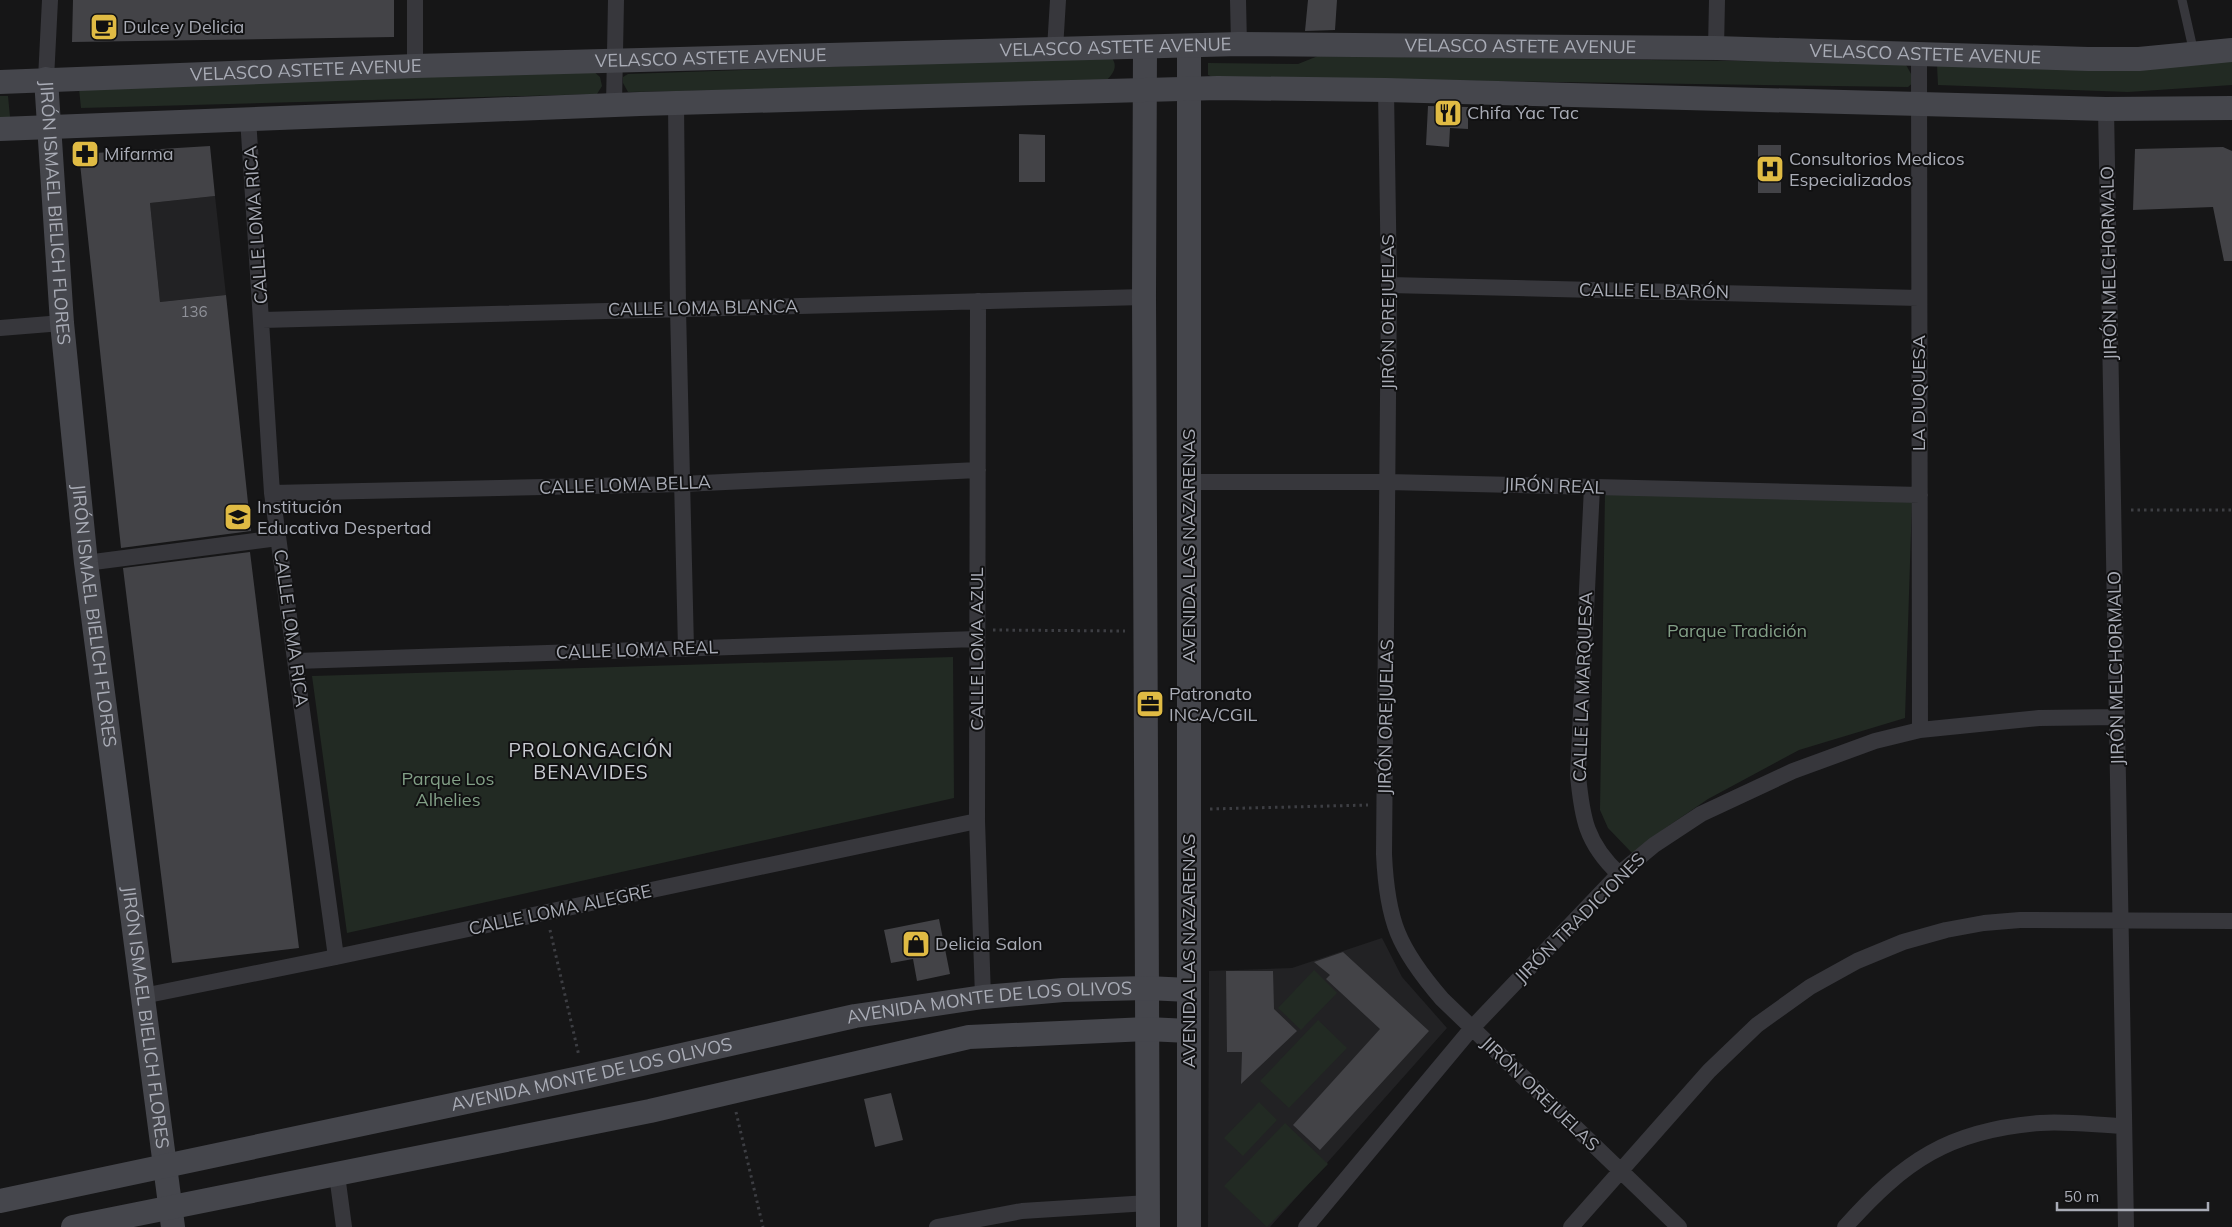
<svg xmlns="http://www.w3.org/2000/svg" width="2232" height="1227" viewBox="0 0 2232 1227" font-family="Mulish,sans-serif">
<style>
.built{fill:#222224}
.green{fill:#222a23}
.building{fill:#434347}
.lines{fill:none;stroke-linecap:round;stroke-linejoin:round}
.path{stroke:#3d3e43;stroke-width:3;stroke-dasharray:2.5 4;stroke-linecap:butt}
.lane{stroke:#37373c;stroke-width:9}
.street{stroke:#37373c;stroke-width:16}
.secondary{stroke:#45464c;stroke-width:24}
.labels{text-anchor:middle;stroke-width:4;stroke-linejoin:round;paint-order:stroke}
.number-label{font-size:15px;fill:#90929a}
.poi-label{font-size:18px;fill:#a9acb6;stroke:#111112;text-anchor:start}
.street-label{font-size:18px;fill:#a9acb6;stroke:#111112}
.park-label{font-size:18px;fill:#829f86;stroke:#111112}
.neighbourhood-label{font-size:19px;letter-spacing:1px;fill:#c9cbd2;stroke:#111112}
</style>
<rect width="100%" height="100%" fill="#161617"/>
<path class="built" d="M215,196L226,295L160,302L150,203Z
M1382,938L1402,977L1447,1028L1270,1227H1208L1209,971L1292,968Z"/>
<path class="green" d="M1318,56L1905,63L1915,81L1908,87L1213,77L1208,75V63L1298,64Z
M1111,57C1119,66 1113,74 1105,82L628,92L623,83V77L628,74Z
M2232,60V85L2128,92L1938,85L1937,65Z
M592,70L600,77L602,86L597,94L81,108L79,89Z
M0,96H8L10,117H0Z
M1605,493L1912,501L1905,718L1799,750L1708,799L1664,829L1633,854L1608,828L1600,810Z
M953,657L954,798L347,933L312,676Z
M1314,970L1337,993L1301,1030L1278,1008Z
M1318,1020L1347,1048L1289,1108L1260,1081Z
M1259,1102L1277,1120L1243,1156L1224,1138Z
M1285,1123L1328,1164L1267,1227L1224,1186Z"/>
<path class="building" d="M73,0H394V37L72,42Z
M1308,0H1337L1335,30L1305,31Z
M1428,106L1468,107V129L1450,128L1449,147L1426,145Z
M1019,134L1045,135V182H1019Z
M1758,145H1781V193H1758Z
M210,146L215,196L150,203L160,302L226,295L251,531L121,548L79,154Z
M2223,147L2232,151V261H2224L2213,207L2133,210L2135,149Z
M250,552L299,948L172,963L123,568Z
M939,919L950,974L917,981L913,959L891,963L884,930Z
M1343,952L1429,1031L1320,1150L1293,1125L1380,1029L1326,979L1330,975L1314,962Z
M1226,971H1273L1274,1009L1297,1031L1241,1084L1242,1052H1227Z
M891,1093L903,1140L875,1147L864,1099Z"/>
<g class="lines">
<path class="path" d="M2131,510H2232
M993,630L1125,631
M1210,809L1368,805
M550,930L579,1056
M736,1112L763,1227"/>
<path class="lane" d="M2182,0L2194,53"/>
<path class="street" d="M1238,0L1239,44
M1716,48L1717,0
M1055,49L1058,0
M1919,55L1920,730
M415,66V0
M46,79L50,0
M1386,90L1389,285L1384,854C1387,921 1398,948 1442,999L1679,1227
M676,103L678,309L686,649
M614,105L616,0
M2106,109L2126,1227
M248,118L272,493L336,957
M1389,285L1919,298
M978,301L977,821L983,997
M262,320L1144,297
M0,328L62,323
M1189,482H1388L1920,495
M1592,487L1578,775C1582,818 1586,843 1619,874
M272,493L682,484L978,470
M86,563L278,538
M296,661L977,639
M143,996L336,957L977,821
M337,1175L344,1227
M937,1227L1022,1211L1148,1203
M1306,1227L1472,1028L1619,874L1654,845L1701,814L1793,771L1875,741L1920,730L2039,718L2117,717
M1571,1227L1709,1071L1757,1025L1810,987L1857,961L1903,942L1946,930L1984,923L2020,920L2232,921
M1845,1227C1904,1161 1949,1130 2040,1123C2067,1121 2096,1125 2123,1126"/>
<g class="secondary">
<path d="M1189,46V1227"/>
<path d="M1145,47L1144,297L1148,1227"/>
<path id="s1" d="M46,79L62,323L86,563L173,1227"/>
<path id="s2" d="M0,82L415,66L1239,44L1716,48L2088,59H2139L2232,50"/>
<path d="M0,129L640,104L1218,88L1386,90L2106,109L2232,108"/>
<path id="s3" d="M0,1201L584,1077L855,1016L983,997L1063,990L1147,988L1189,990"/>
<path d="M73,1227L650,1111L969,1037L1147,1029L1189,1031"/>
</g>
</g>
<defs>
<symbol id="cafe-square" viewBox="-11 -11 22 22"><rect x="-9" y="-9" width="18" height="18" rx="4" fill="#e0bb44" stroke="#111112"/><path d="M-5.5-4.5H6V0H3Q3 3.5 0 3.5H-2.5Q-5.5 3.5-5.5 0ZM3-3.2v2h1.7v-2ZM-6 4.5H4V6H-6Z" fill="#111"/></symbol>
<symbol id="restaurant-square" viewBox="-11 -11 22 22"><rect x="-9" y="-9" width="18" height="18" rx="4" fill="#e0bb44" stroke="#111112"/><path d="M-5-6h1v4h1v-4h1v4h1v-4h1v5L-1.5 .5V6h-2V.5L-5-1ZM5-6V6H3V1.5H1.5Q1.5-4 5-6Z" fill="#111"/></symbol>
<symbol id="pharmacy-square" viewBox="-11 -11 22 22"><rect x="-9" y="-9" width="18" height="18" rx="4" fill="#e0bb44" stroke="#111112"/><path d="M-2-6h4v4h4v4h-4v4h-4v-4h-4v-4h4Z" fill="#111"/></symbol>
<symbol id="hospital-square" viewBox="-11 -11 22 22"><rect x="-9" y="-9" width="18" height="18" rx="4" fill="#e0bb44" stroke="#111112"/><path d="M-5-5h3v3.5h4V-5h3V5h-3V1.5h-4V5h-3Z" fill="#111"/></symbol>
<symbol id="school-square" viewBox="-11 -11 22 22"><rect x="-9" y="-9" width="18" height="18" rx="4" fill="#e0bb44" stroke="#111112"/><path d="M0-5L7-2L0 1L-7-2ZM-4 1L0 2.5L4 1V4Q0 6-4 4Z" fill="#111"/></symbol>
<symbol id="office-square" viewBox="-11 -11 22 22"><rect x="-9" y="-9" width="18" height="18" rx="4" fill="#e0bb44" stroke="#111112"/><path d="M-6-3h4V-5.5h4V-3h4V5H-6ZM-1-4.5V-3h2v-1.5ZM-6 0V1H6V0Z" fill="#111"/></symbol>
<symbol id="shop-square" viewBox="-11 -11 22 22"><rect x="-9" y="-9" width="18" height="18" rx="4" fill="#e0bb44" stroke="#111112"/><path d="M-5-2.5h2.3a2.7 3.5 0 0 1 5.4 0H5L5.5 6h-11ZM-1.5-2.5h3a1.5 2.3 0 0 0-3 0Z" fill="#111"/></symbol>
</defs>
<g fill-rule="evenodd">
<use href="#cafe-square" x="88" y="11" width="32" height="32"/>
<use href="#restaurant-square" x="1432" y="97" width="32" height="32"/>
<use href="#pharmacy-square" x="69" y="138" width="32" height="32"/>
<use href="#hospital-square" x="1754" y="153" width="32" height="32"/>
<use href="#school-square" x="222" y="501" width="32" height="32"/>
<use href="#office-square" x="1134" y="688" width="32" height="32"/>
<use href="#shop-square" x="900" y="928" width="32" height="32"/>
</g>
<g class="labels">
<g class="number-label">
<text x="194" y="317">136</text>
</g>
<g class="poi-label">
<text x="123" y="33">Dulce y Delicia</text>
<text x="1467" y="119">Chifa Yac Tac</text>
<text x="104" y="160">Mifarma</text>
<text x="1789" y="165">Consultorios Medicos<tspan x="1789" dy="21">Especializados</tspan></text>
<text x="257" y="513">Institución<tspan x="257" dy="21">Educativa Despertad</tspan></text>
<text x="1169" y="700">Patronato<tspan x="1169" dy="21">INCA/CGIL</tspan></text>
<text x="935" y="950">Delicia Salon</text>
</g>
<g class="street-label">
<text dy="6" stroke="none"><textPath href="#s2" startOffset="1521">VELASCO ASTETE AVENUE</textPath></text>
<text dy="6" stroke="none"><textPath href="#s2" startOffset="1116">VELASCO ASTETE AVENUE</textPath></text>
<text dy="6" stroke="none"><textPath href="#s2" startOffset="1926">VELASCO ASTETE AVENUE</textPath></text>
<text dy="6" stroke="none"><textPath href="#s2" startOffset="711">VELASCO ASTETE AVENUE</textPath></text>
<text dy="6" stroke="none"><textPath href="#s2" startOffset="306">VELASCO ASTETE AVENUE</textPath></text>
<text dy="6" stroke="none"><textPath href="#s1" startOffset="134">JIRÓN ISMAEL BIELICH FLORES</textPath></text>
<text transform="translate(256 225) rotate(-94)" y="6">CALLE LOMA RICA</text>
<text transform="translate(2109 263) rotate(-91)" y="6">JIRÓN MELCHORMALO</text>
<text transform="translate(1654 291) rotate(1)" y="6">CALLE EL BARÓN</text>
<text transform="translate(703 308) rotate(-1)" y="6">CALLE LOMA BLANCA</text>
<text transform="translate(1388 312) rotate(-90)" y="6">JIRÓN OREJUELAS</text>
<text transform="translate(1919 393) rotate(-90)" y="6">LA DUQUESA</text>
<text transform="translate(625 485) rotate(-2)" y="6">CALLE LOMA BELLA</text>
<text transform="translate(1554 486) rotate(2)" y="6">JIRÓN REAL</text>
<text transform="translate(1189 546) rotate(-90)" y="6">AVENIDA LAS NAZARENAS</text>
<text dy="6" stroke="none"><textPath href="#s1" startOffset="539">JIRÓN ISMAEL BIELICH FLORES</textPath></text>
<text transform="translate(291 628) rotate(82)" y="6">CALLE LOMA RICA</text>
<text transform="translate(977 649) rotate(-90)" y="6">CALLE LOMA AZUL</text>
<text transform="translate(637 650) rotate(-2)" y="6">CALLE LOMA REAL</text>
<text transform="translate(2116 668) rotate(-91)" y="6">JIRÓN MELCHORMALO</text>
<text transform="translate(1583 687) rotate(-88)" y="6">CALLE LA MARQUESA</text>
<text transform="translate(1386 717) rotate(-89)" y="6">JIRÓN OREJUELAS</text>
<text transform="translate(560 910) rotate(-12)" y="6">CALLE LOMA ALEGRE</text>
<text transform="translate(1580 918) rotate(-45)" y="6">JIRÓN TRADICIONES</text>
<text transform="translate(1189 951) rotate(-90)" y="6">AVENIDA LAS NAZARENAS</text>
<text dy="6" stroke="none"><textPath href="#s3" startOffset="1010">AVENIDA MONTE DE LOS OLIVOS</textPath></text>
<text dy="6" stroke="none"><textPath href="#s1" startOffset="944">JIRÓN ISMAEL BIELICH FLORES</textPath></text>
<text dy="6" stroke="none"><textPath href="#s3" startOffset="605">AVENIDA MONTE DE LOS OLIVOS</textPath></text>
<text transform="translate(1540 1094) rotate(44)" y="6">JIRÓN OREJUELAS</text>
</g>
<g class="park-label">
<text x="1737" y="637">Parque Tradición</text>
<text x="448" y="785">Parque Los<tspan x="448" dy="21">Alhelies</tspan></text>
</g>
<g class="neighbourhood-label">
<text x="591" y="757">PROLONGACIÓN<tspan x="591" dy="22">BENAVIDES</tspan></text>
</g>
</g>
<path d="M2057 1202v8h151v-8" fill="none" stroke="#a9acb6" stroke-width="2.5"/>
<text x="2064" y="1202" font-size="15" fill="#a9acb6" stroke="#111112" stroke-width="4" paint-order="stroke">50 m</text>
</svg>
